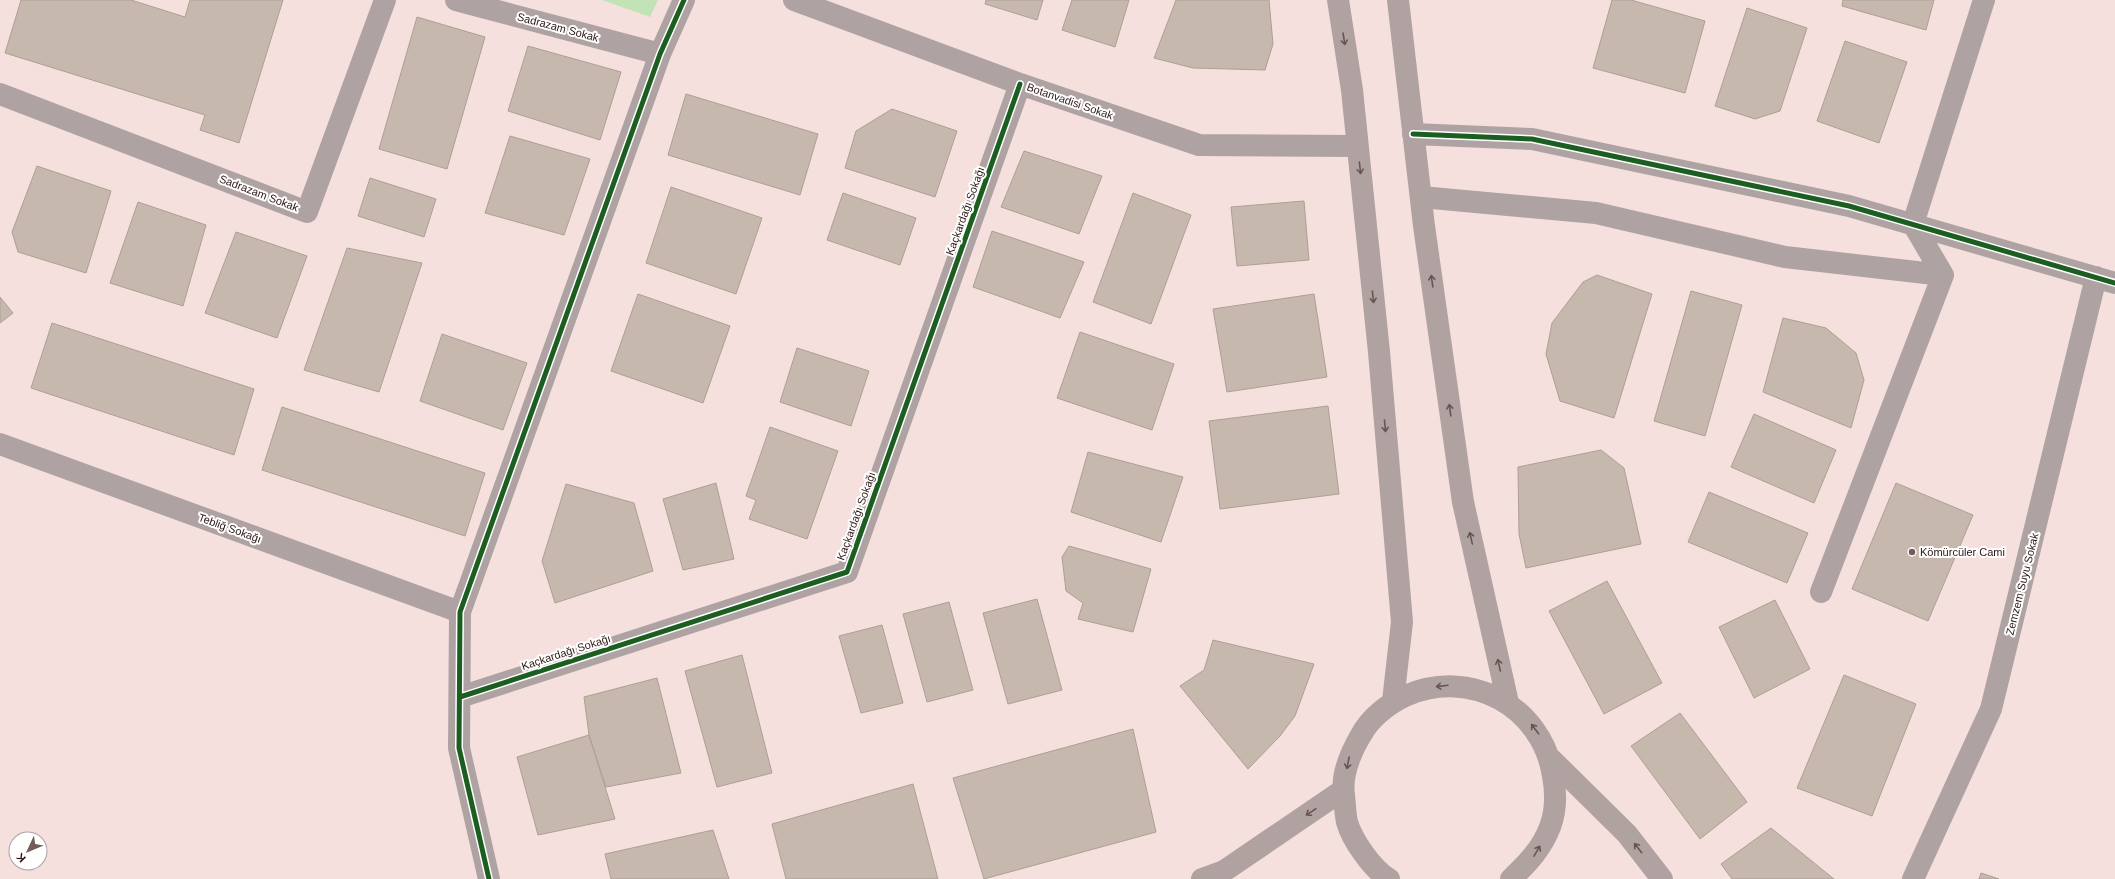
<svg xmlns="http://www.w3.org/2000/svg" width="2115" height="879" viewBox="0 0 2115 879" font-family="Arial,sans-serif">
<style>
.green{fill:#c1e3b6}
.building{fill:#c7b8ae;stroke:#ad9f95}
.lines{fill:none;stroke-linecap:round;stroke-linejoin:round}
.street{stroke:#aea3a2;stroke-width:22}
.secondary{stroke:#afa2a1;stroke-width:22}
.cycleway-casing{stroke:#fff;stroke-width:8}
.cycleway{stroke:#1b5e20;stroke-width:5}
.oneway{stroke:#675554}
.poi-dot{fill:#725d5b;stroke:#fff;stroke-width:1.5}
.labels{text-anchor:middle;stroke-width:4;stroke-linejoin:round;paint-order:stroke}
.street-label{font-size:11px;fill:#2c1615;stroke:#fff}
.poi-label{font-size:11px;fill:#2c1615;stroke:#fff;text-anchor:start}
</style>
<rect width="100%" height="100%" fill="#f5e0de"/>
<path class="green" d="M602,0H658L650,17Z"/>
<path class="building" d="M21,0H131L185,17L190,0H283L239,143L200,130L205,115L5,53Z
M986,0H1043L1037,20L985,4Z
M1072,0H1129L1115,47L1062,30Z
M1176,0H1269L1273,44L1265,70L1193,68L1154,58Z
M1612,0H1631L1705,21L1685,93L1593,68Z
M1843,0H1934L1926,30L1842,6Z
M1747,8L1807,28L1780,111L1755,119L1715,106Z
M417,17L485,37L447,169L379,149Z
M1845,41L1907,62L1879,143L1817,121Z
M528,46L621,72L600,140L508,111Z
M686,94L818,134L800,195L668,155Z
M892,109L957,131L935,197L845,168L856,131Z
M510,136L590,159L564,235L485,213Z
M1024,151L1102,176L1079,234L1001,207Z
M37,166L111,191L86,273L18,252L12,232Z
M370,178L436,199L424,237L358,216Z
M671,187L762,218L736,294L646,263Z
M843,193L916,218L900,265L827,240Z
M1133,193L1191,215L1151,324L1093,302Z
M1304,201L1309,260L1237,266L1231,207Z
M138,202L206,225L183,306L110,283Z
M992,231L1084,262L1060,318L973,287Z
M236,232L307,256L277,338L205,313Z
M347,248L422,263L379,392L304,370Z
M1597,275L1652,294L1614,418L1560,401L1546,354L1552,323L1583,282Z
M1691,291L1742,305L1705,436L1654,421Z
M638,294L730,326L703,403L611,371Z
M1314,294L1327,377L1227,392L1213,309Z
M0,297L13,313L0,323Z
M1783,318L1826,328L1856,353L1864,380L1851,428L1763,392Z
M52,323L254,389L234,455L31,388Z
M1080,332L1174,364L1152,430L1057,398Z
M442,334L527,363L503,430L420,401Z
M797,348L869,371L851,426L780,402Z
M1328,406L1339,494L1220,509L1209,421Z
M282,407L485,473L465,536L262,470Z
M1754,414L1836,450L1814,503L1731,467Z
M770,427L838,451L807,539L749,519L756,500L746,496Z
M1601,450L1624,468L1641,544L1526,568L1519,534L1518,467Z
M1088,452L1183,477L1161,542L1071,512Z
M716,483L734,559L683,570L663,499Z
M1896,483L1973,515L1928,621L1852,589Z
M566,484L634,503L653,571L555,603L542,561Z
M1709,492L1808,533L1787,583L1688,542Z
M1069,546L1151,569L1133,632L1078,619L1083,603L1066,591L1062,557Z
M1607,581L1662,683L1604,714L1549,611Z
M1037,599L1062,690L1008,704L983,613Z
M1775,600L1810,669L1754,698L1719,627Z
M949,602L973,690L927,702L903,614Z
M882,625L903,703L861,713L839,636Z
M1213,640L1314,664L1295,716L1280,736L1248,769L1180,686L1204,670Z
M742,655L772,773L717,787L685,671Z
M1844,675L1916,704L1872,816L1797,788Z
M657,678L681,773L606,787L589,735L584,697Z
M1680,713L1747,802L1700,839L1631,746Z
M1133,729L1156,832L984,879L953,778Z
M589,735L615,819L538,835L517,757Z
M913,784L938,879H786L772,824Z
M1771,828L1834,879H1732L1721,864Z
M713,830L729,879H611L605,854Z
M1981,873L1999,879H1979Z"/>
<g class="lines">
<path class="street" d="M456,0L660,54
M794,0L1020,84L1199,145L1357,146
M0,94L307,212L385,0
M1413,134L1532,139L1849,206L2115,283
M1421,197L1596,213L1785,257L1943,275
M1943,275L1913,224L1984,0
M0,444L460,612
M1821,592L1943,275
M460,697L847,572L1020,84
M489,879L459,748L460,612L660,54L684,0
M1913,879L1991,709L2096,277"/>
<path class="secondary" d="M1338,0L1352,90L1379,352L1402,622L1393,701
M1398,0L1424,226L1463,502L1508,703
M1551,759L1627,834L1662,879
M1202,879L1224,871L1343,790
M1389,879C1373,870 1352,840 1347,822C1345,813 1345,803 1344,795C1341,774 1351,752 1361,735C1370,718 1388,704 1405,696C1470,667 1542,706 1553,776C1556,792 1556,811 1550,827C1542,848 1528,863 1511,879"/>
<defs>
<path id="cycleway" d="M1413,134L1532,139L1849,206L2115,283
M460,697L847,572L1020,84
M489,879L459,748L460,612L660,54L684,0"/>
</defs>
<use href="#cycleway" class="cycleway-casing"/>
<use href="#cycleway" class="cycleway"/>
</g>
<defs><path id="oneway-shaft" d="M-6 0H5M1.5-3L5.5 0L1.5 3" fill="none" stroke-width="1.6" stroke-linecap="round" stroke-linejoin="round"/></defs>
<g class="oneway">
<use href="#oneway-shaft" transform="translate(1344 39) rotate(81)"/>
<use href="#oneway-shaft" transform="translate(1360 168) rotate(84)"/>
<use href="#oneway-shaft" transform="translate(1432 281) rotate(-98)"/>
<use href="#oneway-shaft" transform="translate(1373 297) rotate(84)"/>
<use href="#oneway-shaft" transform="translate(1450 410) rotate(-98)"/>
<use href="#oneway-shaft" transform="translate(1385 426) rotate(85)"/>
<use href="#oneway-shaft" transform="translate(1471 538) rotate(-103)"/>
<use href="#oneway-shaft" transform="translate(1499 665) rotate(-103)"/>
<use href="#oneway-shaft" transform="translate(1442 686) rotate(173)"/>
<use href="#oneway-shaft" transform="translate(1535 729) rotate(-127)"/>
<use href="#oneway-shaft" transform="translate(1348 763) rotate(101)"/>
<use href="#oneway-shaft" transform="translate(1311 812) rotate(146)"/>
<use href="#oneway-shaft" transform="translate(1638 848) rotate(-128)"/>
<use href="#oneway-shaft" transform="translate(1537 851) rotate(-60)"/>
</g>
<circle class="poi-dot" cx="1912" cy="552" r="4"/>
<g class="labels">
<g class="street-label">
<text transform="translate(558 27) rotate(15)" y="4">Sadrazam Sokak</text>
<text transform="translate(1070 101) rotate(19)" y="4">Botanvadisi Sokak</text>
<text transform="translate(259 193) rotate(21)" y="4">Sadrazam Sokak</text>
<text transform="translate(965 211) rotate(-70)" y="4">Kaçkardağı Sokağı</text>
<text transform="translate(856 516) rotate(-70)" y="4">Kaçkardağı Sokağı</text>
<text transform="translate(230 528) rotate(20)" y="4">Tebliğ Sokağı</text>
<text transform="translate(2022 584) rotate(-76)" y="4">Zemzem Suyu Sokak</text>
<text transform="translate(566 652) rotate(-18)" y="4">Kaçkardağı Sokağı</text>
</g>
<g class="poi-label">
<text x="1920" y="556">Kömürcüler Cami</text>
</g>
</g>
<g transform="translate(28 851) rotate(226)"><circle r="19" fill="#ffffff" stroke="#aba2a1"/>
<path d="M0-3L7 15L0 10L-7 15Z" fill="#725d5b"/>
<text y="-6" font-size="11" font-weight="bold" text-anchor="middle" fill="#2c1615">K</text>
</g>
</svg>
